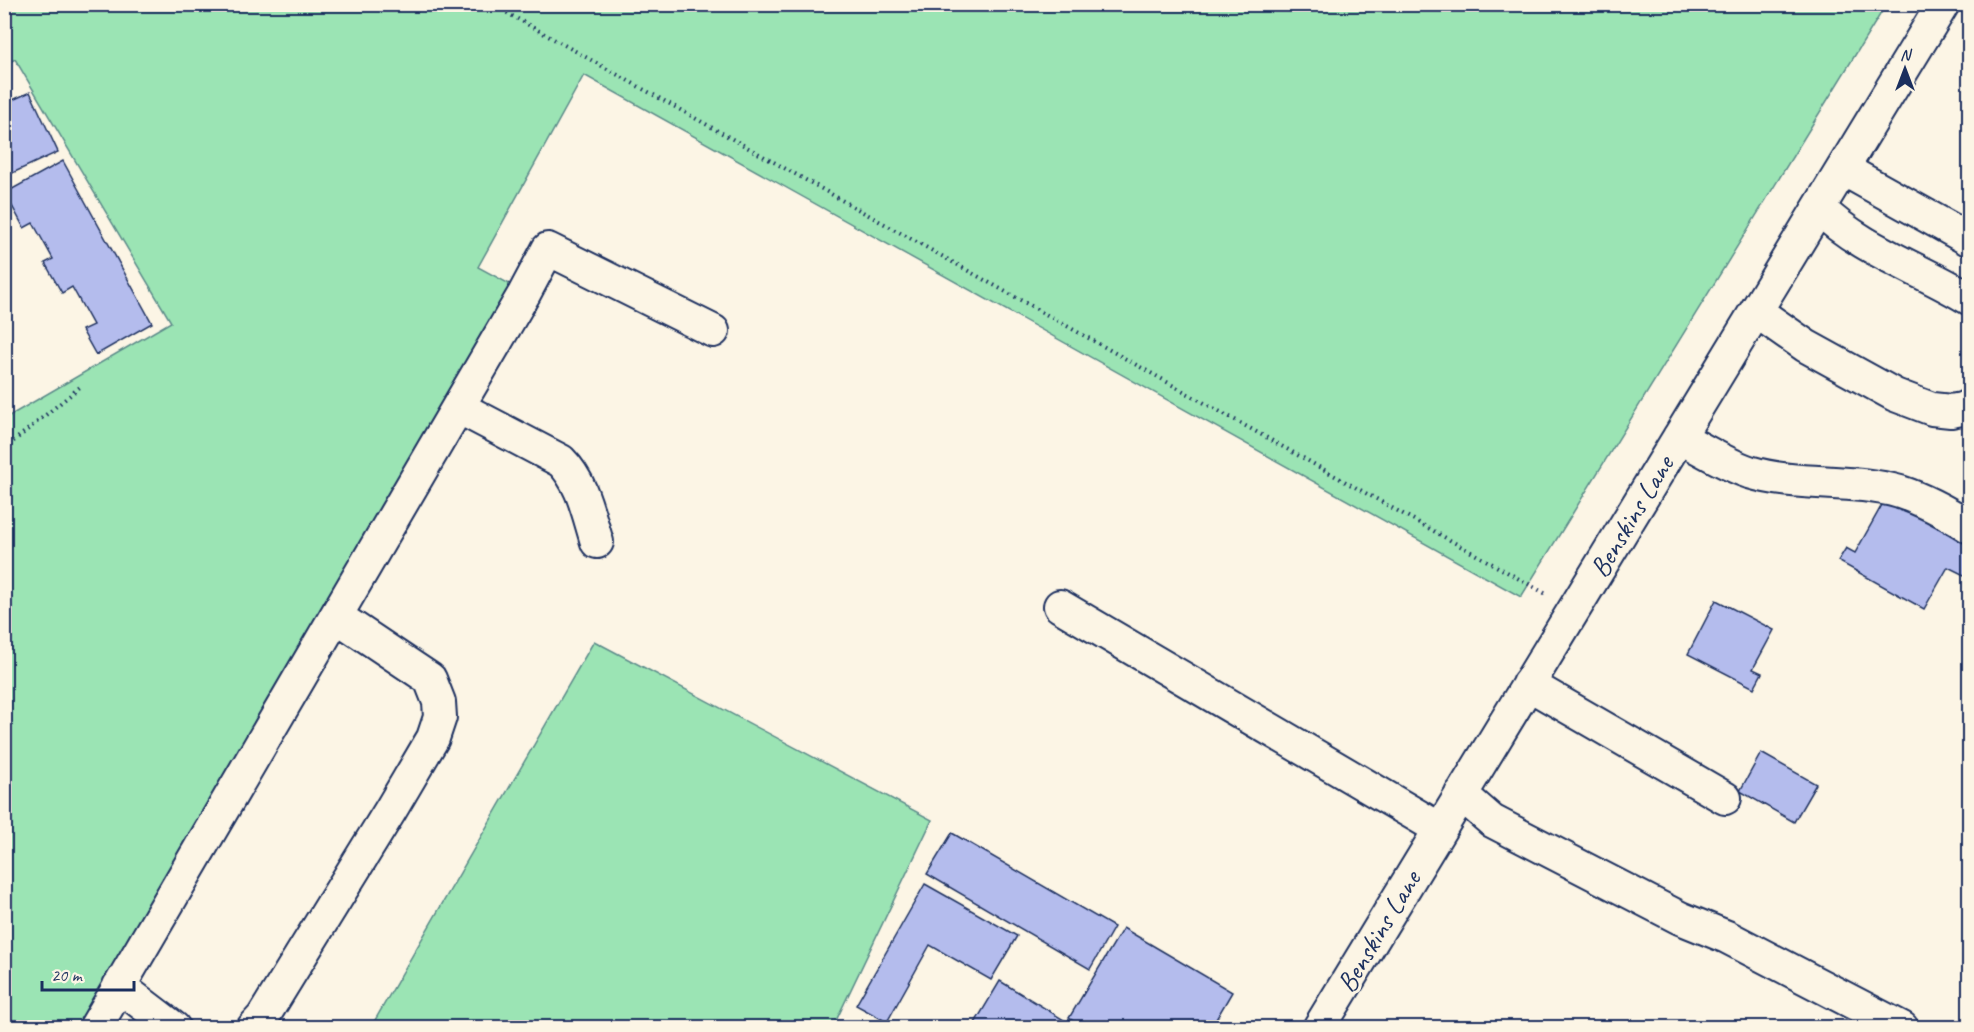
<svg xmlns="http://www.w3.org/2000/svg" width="1974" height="1032" viewBox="0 0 1974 1032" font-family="Caveat,sans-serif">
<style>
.green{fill:#9be4b4;stroke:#5b8a89;stroke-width:1.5}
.building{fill:#b4bced;stroke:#1b2f5e;stroke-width:1.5}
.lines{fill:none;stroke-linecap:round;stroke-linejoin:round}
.minor-casing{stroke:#1b2f5e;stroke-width:36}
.path{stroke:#1b2f5e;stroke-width:4;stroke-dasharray:1.5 4.5;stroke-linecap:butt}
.minor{stroke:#fcf5e5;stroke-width:32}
.labels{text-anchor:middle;stroke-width:6;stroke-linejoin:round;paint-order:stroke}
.street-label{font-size:28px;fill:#1b2f5e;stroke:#fcf5e5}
</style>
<rect width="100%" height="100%" fill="#fcf5e5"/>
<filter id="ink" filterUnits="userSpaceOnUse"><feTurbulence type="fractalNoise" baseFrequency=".0167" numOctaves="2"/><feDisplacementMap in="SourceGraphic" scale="12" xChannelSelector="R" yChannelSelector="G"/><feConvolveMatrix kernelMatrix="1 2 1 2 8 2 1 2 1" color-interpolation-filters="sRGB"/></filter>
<g filter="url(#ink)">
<path class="green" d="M5,5H1886L1521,597L584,75L478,267L517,288L84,1027H5L4,419L171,322L15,59L5,65Z
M594,641L932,820L833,1027H371Z"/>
<path class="building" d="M30,92L58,152L6,176L4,171V104Z
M63,161L152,323L96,355L82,330L93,325L72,287L62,293L45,263L53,259L33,223L24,228L5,193Z
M1887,496L1970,542V578L1948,567L1924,609L1838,561L1846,548L1855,553Z
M1716,600L1774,630L1753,669L1762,673L1754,688L1688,654Z
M1761,753L1816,784L1794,822L1740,791Z
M952,833L1114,927L1090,969L927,874Z
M925,884L1017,936L991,980L930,945L887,1022L856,1005Z
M1123,928L1232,992L1211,1028H1084L1069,1018Z
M1000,981L1077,1028H972Z"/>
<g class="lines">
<defs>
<path id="minor" d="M1843,169L1970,240
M1819,208C1859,249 1922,269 1970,299
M1756,311L1806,346L1895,395L1932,409L1951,411L1962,409L1970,405
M458,407L561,461C583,483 588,514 597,542
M1679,437C1702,449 1725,464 1749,472C1798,487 1851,478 1900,492C1925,500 1948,513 1970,527
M1060,606L1440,829
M1528,684L1725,798
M1461,794L1492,821L1680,918L1727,937L1902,1028
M119,986L174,1028
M95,1028L524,294L548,249L713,331
M253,1028L263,1017L390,811L433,738L440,717L439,702L430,679L336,616
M1319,1028L1943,4"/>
</defs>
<use href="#minor" class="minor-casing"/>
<path class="path" d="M491,4L1548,595
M4,449L80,387"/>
<use href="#minor" class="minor"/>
</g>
</g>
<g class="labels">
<g class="street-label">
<text transform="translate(1631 516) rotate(-59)" y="10">Benskins Lane</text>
<text transform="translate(1378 931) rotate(-59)" y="10">Benskins Lane</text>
</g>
</g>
<rect width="1974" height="1032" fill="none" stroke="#fcf5e5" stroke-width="24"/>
<rect x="12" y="12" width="1950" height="1008" fill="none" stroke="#1b2f5e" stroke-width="2" filter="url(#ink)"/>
<g transform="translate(1905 69)" stroke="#fcf5e5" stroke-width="4.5" paint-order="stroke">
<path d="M0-4.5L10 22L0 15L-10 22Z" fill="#1b2f5e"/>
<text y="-9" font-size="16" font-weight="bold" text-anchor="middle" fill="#1b2f5e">N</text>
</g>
<path d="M42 981v9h92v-9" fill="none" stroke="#1b2f5e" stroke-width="3"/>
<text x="51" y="981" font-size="18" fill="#1b2f5e" stroke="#fcf5e5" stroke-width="4.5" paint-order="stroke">20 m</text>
</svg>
